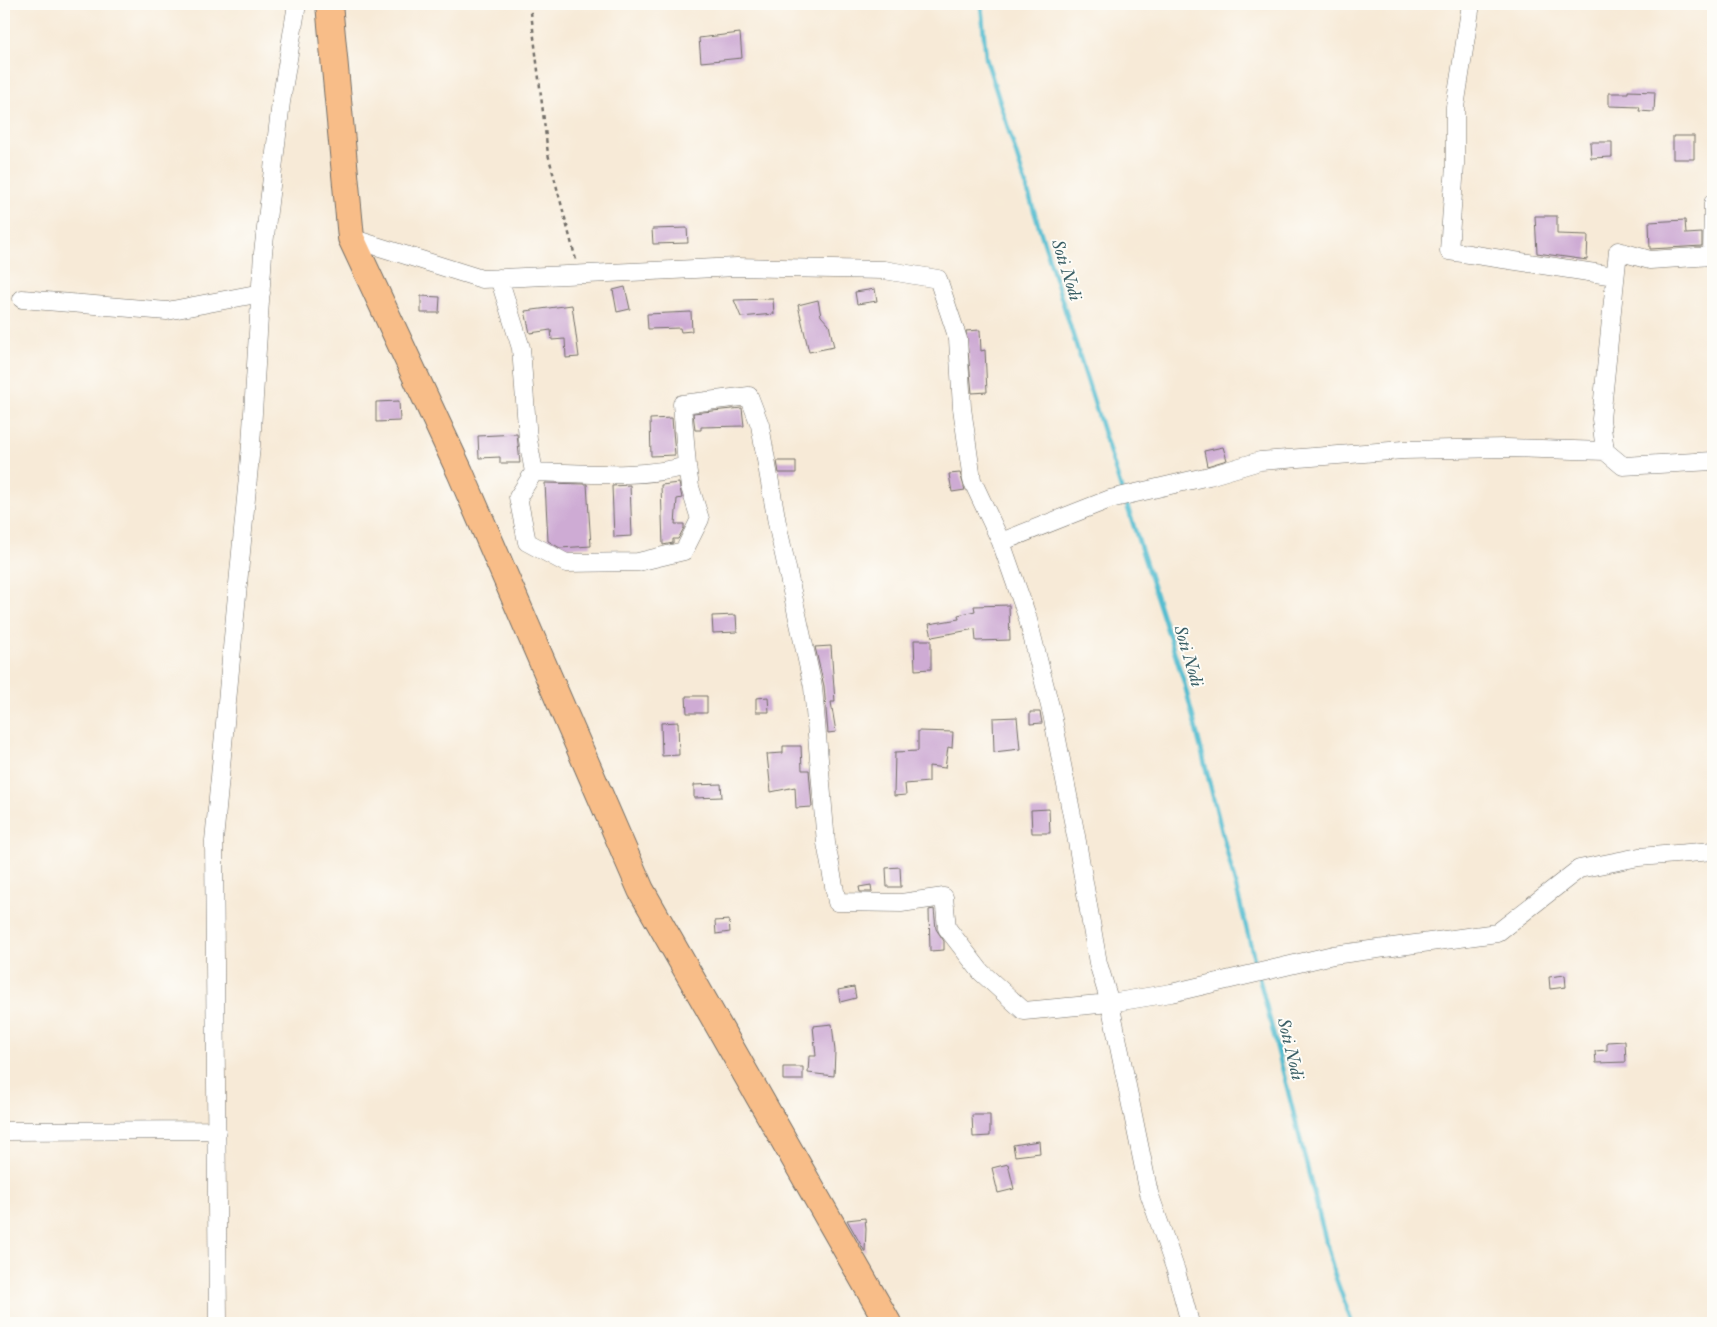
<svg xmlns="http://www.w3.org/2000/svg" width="1717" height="1327" viewBox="0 0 1717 1327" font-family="'IM FELL Double Pica',serif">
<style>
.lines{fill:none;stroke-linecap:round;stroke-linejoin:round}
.stream{stroke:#54bdd0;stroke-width:4.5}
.building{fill:#ceabd4}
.minor-casing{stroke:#726e67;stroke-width:19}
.highway-casing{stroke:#726e67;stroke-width:28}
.path{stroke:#726e67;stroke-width:2.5;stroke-dasharray:4 4;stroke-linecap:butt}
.minor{stroke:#fff;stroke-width:18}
.highway{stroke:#f8bd88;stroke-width:26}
.labels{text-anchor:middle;stroke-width:4;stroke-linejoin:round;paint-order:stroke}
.water-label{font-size:18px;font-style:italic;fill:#395e65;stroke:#fdfcf7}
</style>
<rect width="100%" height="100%" fill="#fdfcf7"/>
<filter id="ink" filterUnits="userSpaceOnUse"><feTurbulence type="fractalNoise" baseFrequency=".02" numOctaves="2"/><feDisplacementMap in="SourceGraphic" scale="10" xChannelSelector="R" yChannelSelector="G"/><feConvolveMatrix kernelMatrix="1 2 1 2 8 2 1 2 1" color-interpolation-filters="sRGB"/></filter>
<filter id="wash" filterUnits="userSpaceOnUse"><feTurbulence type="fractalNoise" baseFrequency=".0096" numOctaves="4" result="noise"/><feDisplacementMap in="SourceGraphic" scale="20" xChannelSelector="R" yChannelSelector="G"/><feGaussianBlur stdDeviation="1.12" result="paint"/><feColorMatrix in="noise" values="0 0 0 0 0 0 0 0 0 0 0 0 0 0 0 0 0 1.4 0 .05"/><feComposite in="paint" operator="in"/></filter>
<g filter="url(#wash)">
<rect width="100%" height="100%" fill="#f7ead7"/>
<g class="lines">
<path class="stream" d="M981,4L986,58L1122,491
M1125,499L1184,682L1257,970
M1259,977L1334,1273L1352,1323"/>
</g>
<g id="blocks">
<path class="building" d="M740,33L742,58L701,62L699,38Z
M1628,91L1655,92L1654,112L1639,111L1640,107L1609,106V93H1628Z
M1673,136H1694V159H1673Z
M1590,142H1612V157L1591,158Z
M1535,216H1557V234L1588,235L1587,260L1537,253Z
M1685,220L1686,234L1702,233V246L1650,249L1649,222Z
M687,228L688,243L653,244L652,229Z
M625,287L630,309L617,312L613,290Z
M875,289L877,301L857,304L855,292Z
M421,296L440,297L439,313H421Z
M773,299L774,314L741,317L734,300Z
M818,300L821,316L829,325L834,347L809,352L798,305Z
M572,305L579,357L566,358L565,339L552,340L551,330L530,333L525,311Z
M691,312L692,331L681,332L680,328L648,329L647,314Z
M980,330L981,351L985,350L987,392L972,393L966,331Z
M399,401L400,421L376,422V402Z
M742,408L744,426L701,427V430H695L693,413Z
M672,418L675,455L651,456L650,419Z
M517,434L520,463H500V457L479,458L478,436Z
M1223,447L1227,460L1207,466L1204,451Z
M777,461H796V473H779Z
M960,473L965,490L952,492L949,474Z
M545,483L587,484L591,546L560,548L548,541Z
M679,483L682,498L677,499L675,524H684V528L678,539H673V543L663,545L661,485Z
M630,485L632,536L614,537L612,486Z
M1009,605L1010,640L976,641L975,629L932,637L929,624L959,619L958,615L975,611L974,606Z
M736,615L737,632L713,633L712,616Z
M914,640H931V669L915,670Z
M831,646L835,702H831L836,732L828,733L824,686L815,647Z
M686,696H707V713H687Z
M768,697L769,712H756V698Z
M1030,712H1040L1042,723L1030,724Z
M1017,717L1020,749L994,752L993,718Z
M678,722L679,755L662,756L661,723Z
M918,731L953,732L952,748L948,747L945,768L929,766V782L905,784L906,795L894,796L895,752L918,751Z
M783,746H801L802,770H809L812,807L796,808L795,787L771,792L767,754L783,753Z
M721,784L722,797L694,798V785Z
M1049,809L1050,833H1032L1031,810Z
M900,867L901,887H887L886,868Z
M871,885L872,892H860L859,887Z
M934,909L936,929L944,941V950L930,951L929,910Z
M729,920L730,932L716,934L715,921Z
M1565,975L1566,987L1550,989L1549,977Z
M854,987L856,998L840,1002L838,990Z
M832,1024L835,1051L834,1076L808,1073L809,1056H816L813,1026Z
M1625,1041L1626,1062L1596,1063L1595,1051L1607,1050V1042Z
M783,1067H803V1080H783Z
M972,1115H990V1136L973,1137Z
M1039,1141L1040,1153L1015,1156L1013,1145Z
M1008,1164L1014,1189L998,1193L992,1168Z
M865,1218L866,1229L865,1252L847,1220Z"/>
</g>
</g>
<g filter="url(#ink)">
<use href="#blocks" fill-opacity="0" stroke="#726e67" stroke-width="1"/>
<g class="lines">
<defs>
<path id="minor" d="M1471,4L1455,107V165L1449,251L1615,276
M1713,203L1712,256L1650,260L1618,251L1601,419L1605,451L1623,466L1713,461
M351,238L482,279L737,267L884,270L938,279L958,339L962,408L972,480L1001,542
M499,278L521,348L528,440L534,472C584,473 639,479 687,466L682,404L749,396L760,425L777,523L813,687L826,843L837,902L901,903L944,897L947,928L981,972L1024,1011L1110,1003L1171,993L1333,955L1497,933L1579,869L1639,857L1713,851
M22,299L167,311L261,293
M534,472L518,497L527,542L566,563L638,562L684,551L700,519L690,487L687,466
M4,1131L217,1130
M218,1323L214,841L251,445L263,253L281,102L297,4
M1190,1323L1176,1271L1149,1193L1110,1003L1098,963L1076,836L1052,714L1027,616L1001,542L1110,499L1209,476L1260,461L1403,450L1506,448L1605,451"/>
<path id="highway" d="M329,4L351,238L460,472L641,890L888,1323"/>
</defs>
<use href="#minor" class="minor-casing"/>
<use href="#highway" class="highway-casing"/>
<path class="path" d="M530,4L548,154L576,260"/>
<use href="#minor" class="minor"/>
<use href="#highway" class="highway"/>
</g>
</g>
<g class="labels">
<g class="water-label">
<text transform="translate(1067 270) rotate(72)" y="6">Soti Nodi</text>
<text transform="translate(1189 656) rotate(73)" y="6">Soti Nodi</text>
<text transform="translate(1291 1049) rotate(76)" y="6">Soti Nodi</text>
</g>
</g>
<rect width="1717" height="1327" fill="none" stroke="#fdfcf7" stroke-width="20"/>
</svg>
